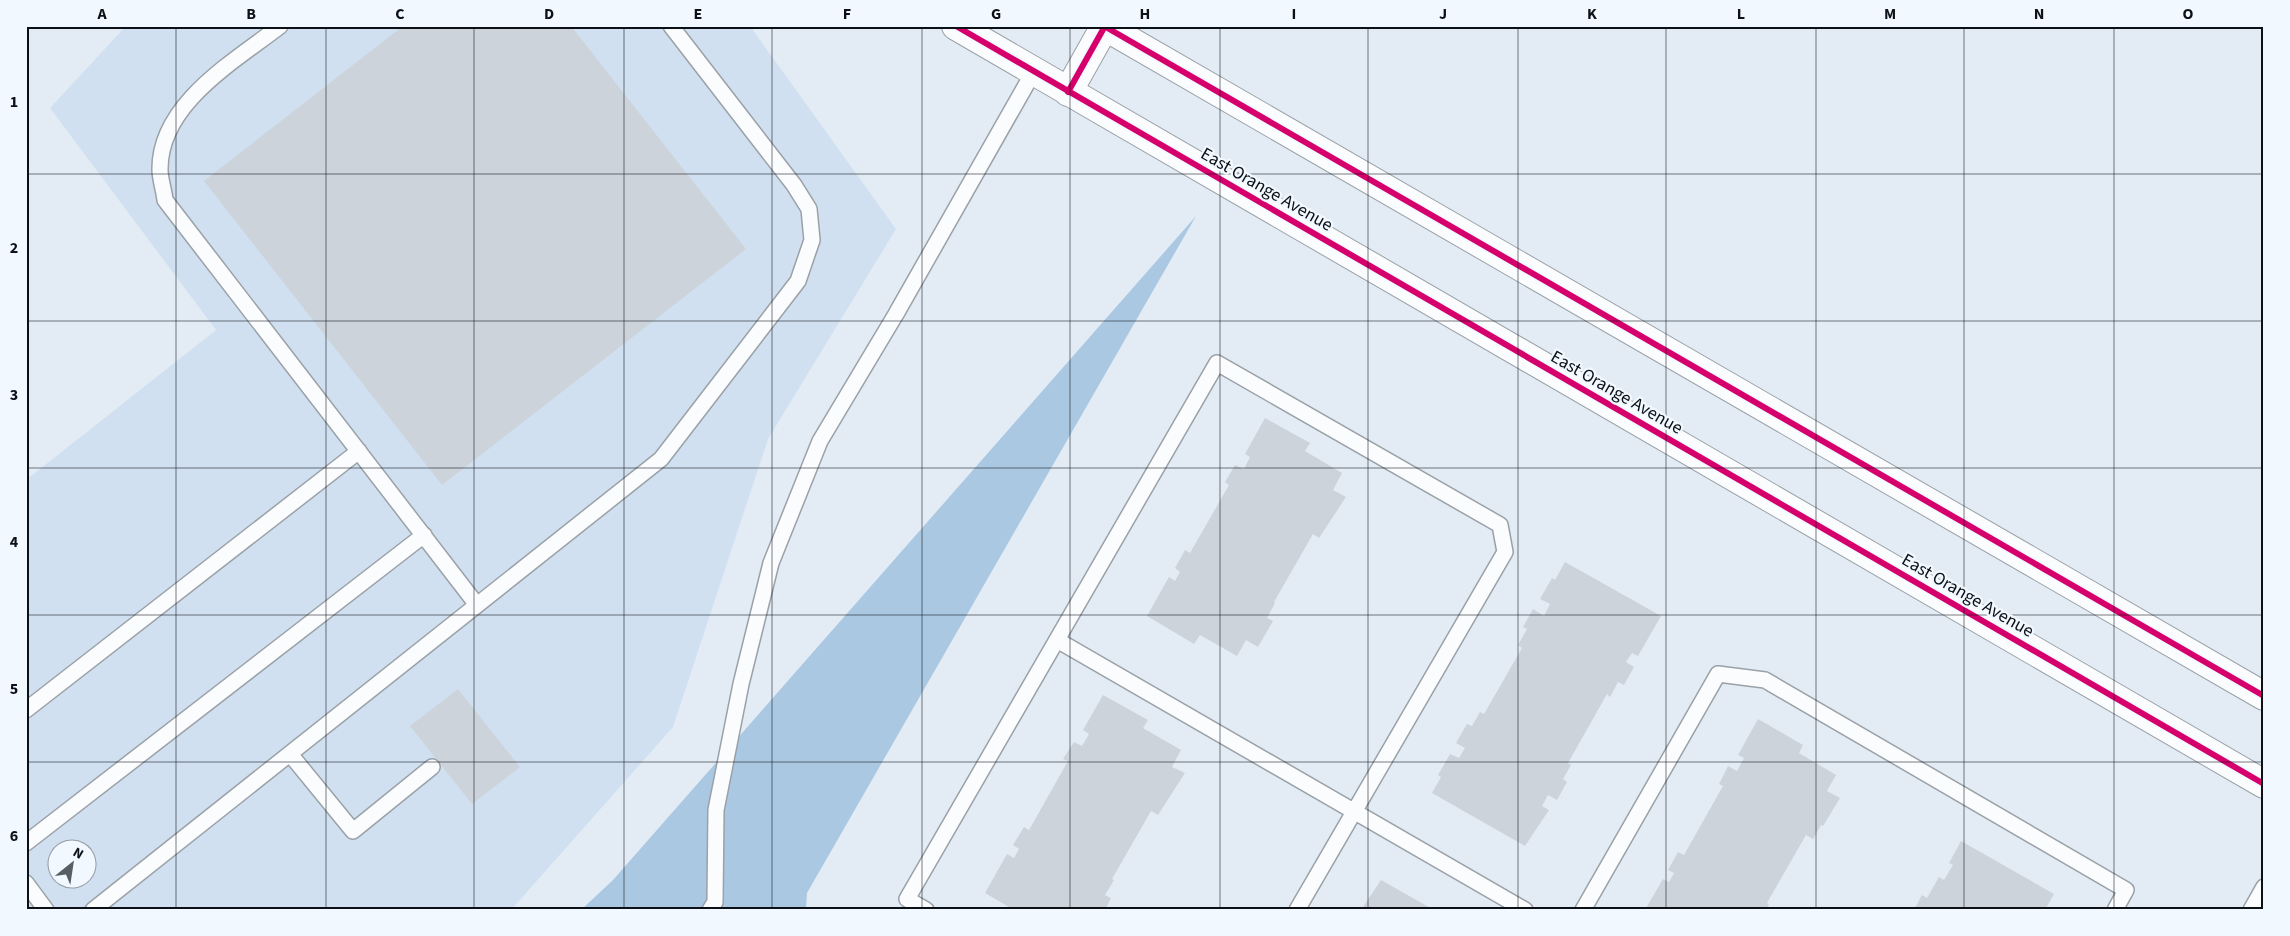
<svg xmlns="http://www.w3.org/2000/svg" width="2290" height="936" viewBox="0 0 2290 936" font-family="'Source Sans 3',sans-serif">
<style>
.built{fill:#d0e0f0;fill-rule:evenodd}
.forest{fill:#abc8e3}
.building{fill:#ccd3da}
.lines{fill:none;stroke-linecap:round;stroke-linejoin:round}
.service-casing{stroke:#9aa1a7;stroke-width:18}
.tertiary-casing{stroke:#9aa1a7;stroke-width:30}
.service{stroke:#fbfcfe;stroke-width:15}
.tertiary{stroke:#fbfcfe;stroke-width:28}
.cycleway-casing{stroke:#f1f8ff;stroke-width:9}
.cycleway{stroke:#d6006c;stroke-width:6}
.grid{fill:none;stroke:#0b1116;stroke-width:1;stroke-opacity:0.55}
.labels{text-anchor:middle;stroke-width:4.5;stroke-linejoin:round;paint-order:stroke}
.street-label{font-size:18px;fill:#0b1116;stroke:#f1f8ff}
.neatline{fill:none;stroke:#0b1116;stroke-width:2}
.grid-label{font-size:16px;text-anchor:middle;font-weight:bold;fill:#0b1116}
</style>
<rect width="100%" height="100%" fill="#e3ecf5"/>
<path class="built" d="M126,26H750L896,229L768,439L673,727L511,910H26V480L216,330L50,108ZM58,848H88V878H58Z"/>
<path class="forest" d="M1196,216L807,893L806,910H581L613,880Z"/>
<path class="building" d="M403,26H571L746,249L442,485L204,181Z
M1265,418L1310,443L1305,451L1342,473L1333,490L1346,497L1319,538L1313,534L1274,602L1275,603L1267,618L1273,621L1258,647L1246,640L1237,656L1200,635L1194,644L1147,616L1169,577L1175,581L1180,572L1175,568L1185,550L1190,553L1229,485L1225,482L1235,465L1244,469L1250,457L1245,454Z
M1565,562L1661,616L1638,656L1632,653L1626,662L1634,667L1624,685L1618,682L1610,697L1607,694L1568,763L1571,765L1563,779L1567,782L1557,800L1548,795L1542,806L1549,810L1525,846L1432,793L1441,777L1438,775L1450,754L1459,758L1465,748L1456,743L1467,724L1472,726L1480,712L1484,714L1522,648L1518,645L1527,629L1523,627L1533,609L1544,616L1550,604L1540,599L1552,578L1555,580Z
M458,689L520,767L472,804L410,726Z
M1103,695L1148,720L1143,728L1181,750L1172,767L1185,773L1158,815L1151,811L1112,879L1114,880L1105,895L1111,898L1105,910H1014L985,893L1007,854L1014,858L1019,849L1013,845L1024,827L1029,830L1068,761L1063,759L1074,742L1082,746L1089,734L1083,730Z
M1758,719L1803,745L1799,753L1836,775L1827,791L1840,798L1823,826L1821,825L1813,839L1806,835L1767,903L1769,904L1766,910H1645L1663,879L1669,882L1674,873L1668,870L1678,852L1684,855L1723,786L1719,784L1728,766L1737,771L1744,758L1738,755Z
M1961,841L2054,894L2045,910H1914L1922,895L1927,898L1939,877L1944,880L1953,865L1949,863Z
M1381,880L1434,910H1361Z"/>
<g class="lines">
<defs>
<path id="service" d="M280,26C235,61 159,104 160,170C160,179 164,190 165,200L477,605
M1057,640L1525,910
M26,710L359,451
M290,754L353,831L432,767
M26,843L424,535
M26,883L46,910
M93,910L661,459L798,281L812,240L809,209L794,185L671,26
M710,910L715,902L716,810L741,684L771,563L820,441L896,314L1034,71
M926,910L907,899L1217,363L1500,525L1505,552L1297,910
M1583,910L1718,674L1765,680L2126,890L2115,910
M2251,910L2264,887"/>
<path id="tertiary" d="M956,26L2264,784
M1104,26L2264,696
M1068,92L1105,26"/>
</defs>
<use href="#service" class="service-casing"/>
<use href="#tertiary" class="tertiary-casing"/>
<use href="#service" class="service"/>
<use href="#tertiary" class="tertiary"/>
<defs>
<path id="cycleway" d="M956,26L2264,784
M1104,26L2264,696
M1068,92L1105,26"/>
</defs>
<use href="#cycleway" class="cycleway-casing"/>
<use href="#cycleway" class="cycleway"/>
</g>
<path class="grid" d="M176,26V910M326,26V910M474,26V910M624,26V910M772,26V910M922,26V910M1070,26V910M1220,26V910M1368,26V910M1518,26V910M1666,26V910M1816,26V910M1964,26V910M2114,26V910M26,174H2264M26,321H2264M26,468H2264M26,615H2264M26,762H2264"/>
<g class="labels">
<g class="street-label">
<text transform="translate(1267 189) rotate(30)" y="6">East Orange Avenue</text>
<text transform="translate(1617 392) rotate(30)" y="6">East Orange Avenue</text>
<text transform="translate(1968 595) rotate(30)" y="6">East Orange Avenue</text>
</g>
</g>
<rect width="2290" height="936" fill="none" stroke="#f1f8ff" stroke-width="55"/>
<g transform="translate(72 864) rotate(30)"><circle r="24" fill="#f1f8ff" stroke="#959ca2"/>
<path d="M0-4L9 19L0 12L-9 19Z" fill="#575e64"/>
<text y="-8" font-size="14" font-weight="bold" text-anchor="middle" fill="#0b1116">N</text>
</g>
<rect x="28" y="28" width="2234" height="880" class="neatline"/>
<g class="grid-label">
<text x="102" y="19">A</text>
<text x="251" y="19">B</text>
<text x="400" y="19">C</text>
<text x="549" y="19">D</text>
<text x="698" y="19">E</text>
<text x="847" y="19">F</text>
<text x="996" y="19">G</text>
<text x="1145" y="19">H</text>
<text x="1294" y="19">I</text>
<text x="1443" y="19">J</text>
<text x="1592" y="19">K</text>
<text x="1741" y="19">L</text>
<text x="1890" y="19">M</text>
<text x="2039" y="19">N</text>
<text x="2188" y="19">O</text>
<text x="14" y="107">1</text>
<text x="14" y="253">2</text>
<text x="14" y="400">3</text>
<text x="14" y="547">4</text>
<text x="14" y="694">5</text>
<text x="14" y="841">6</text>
</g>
</svg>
